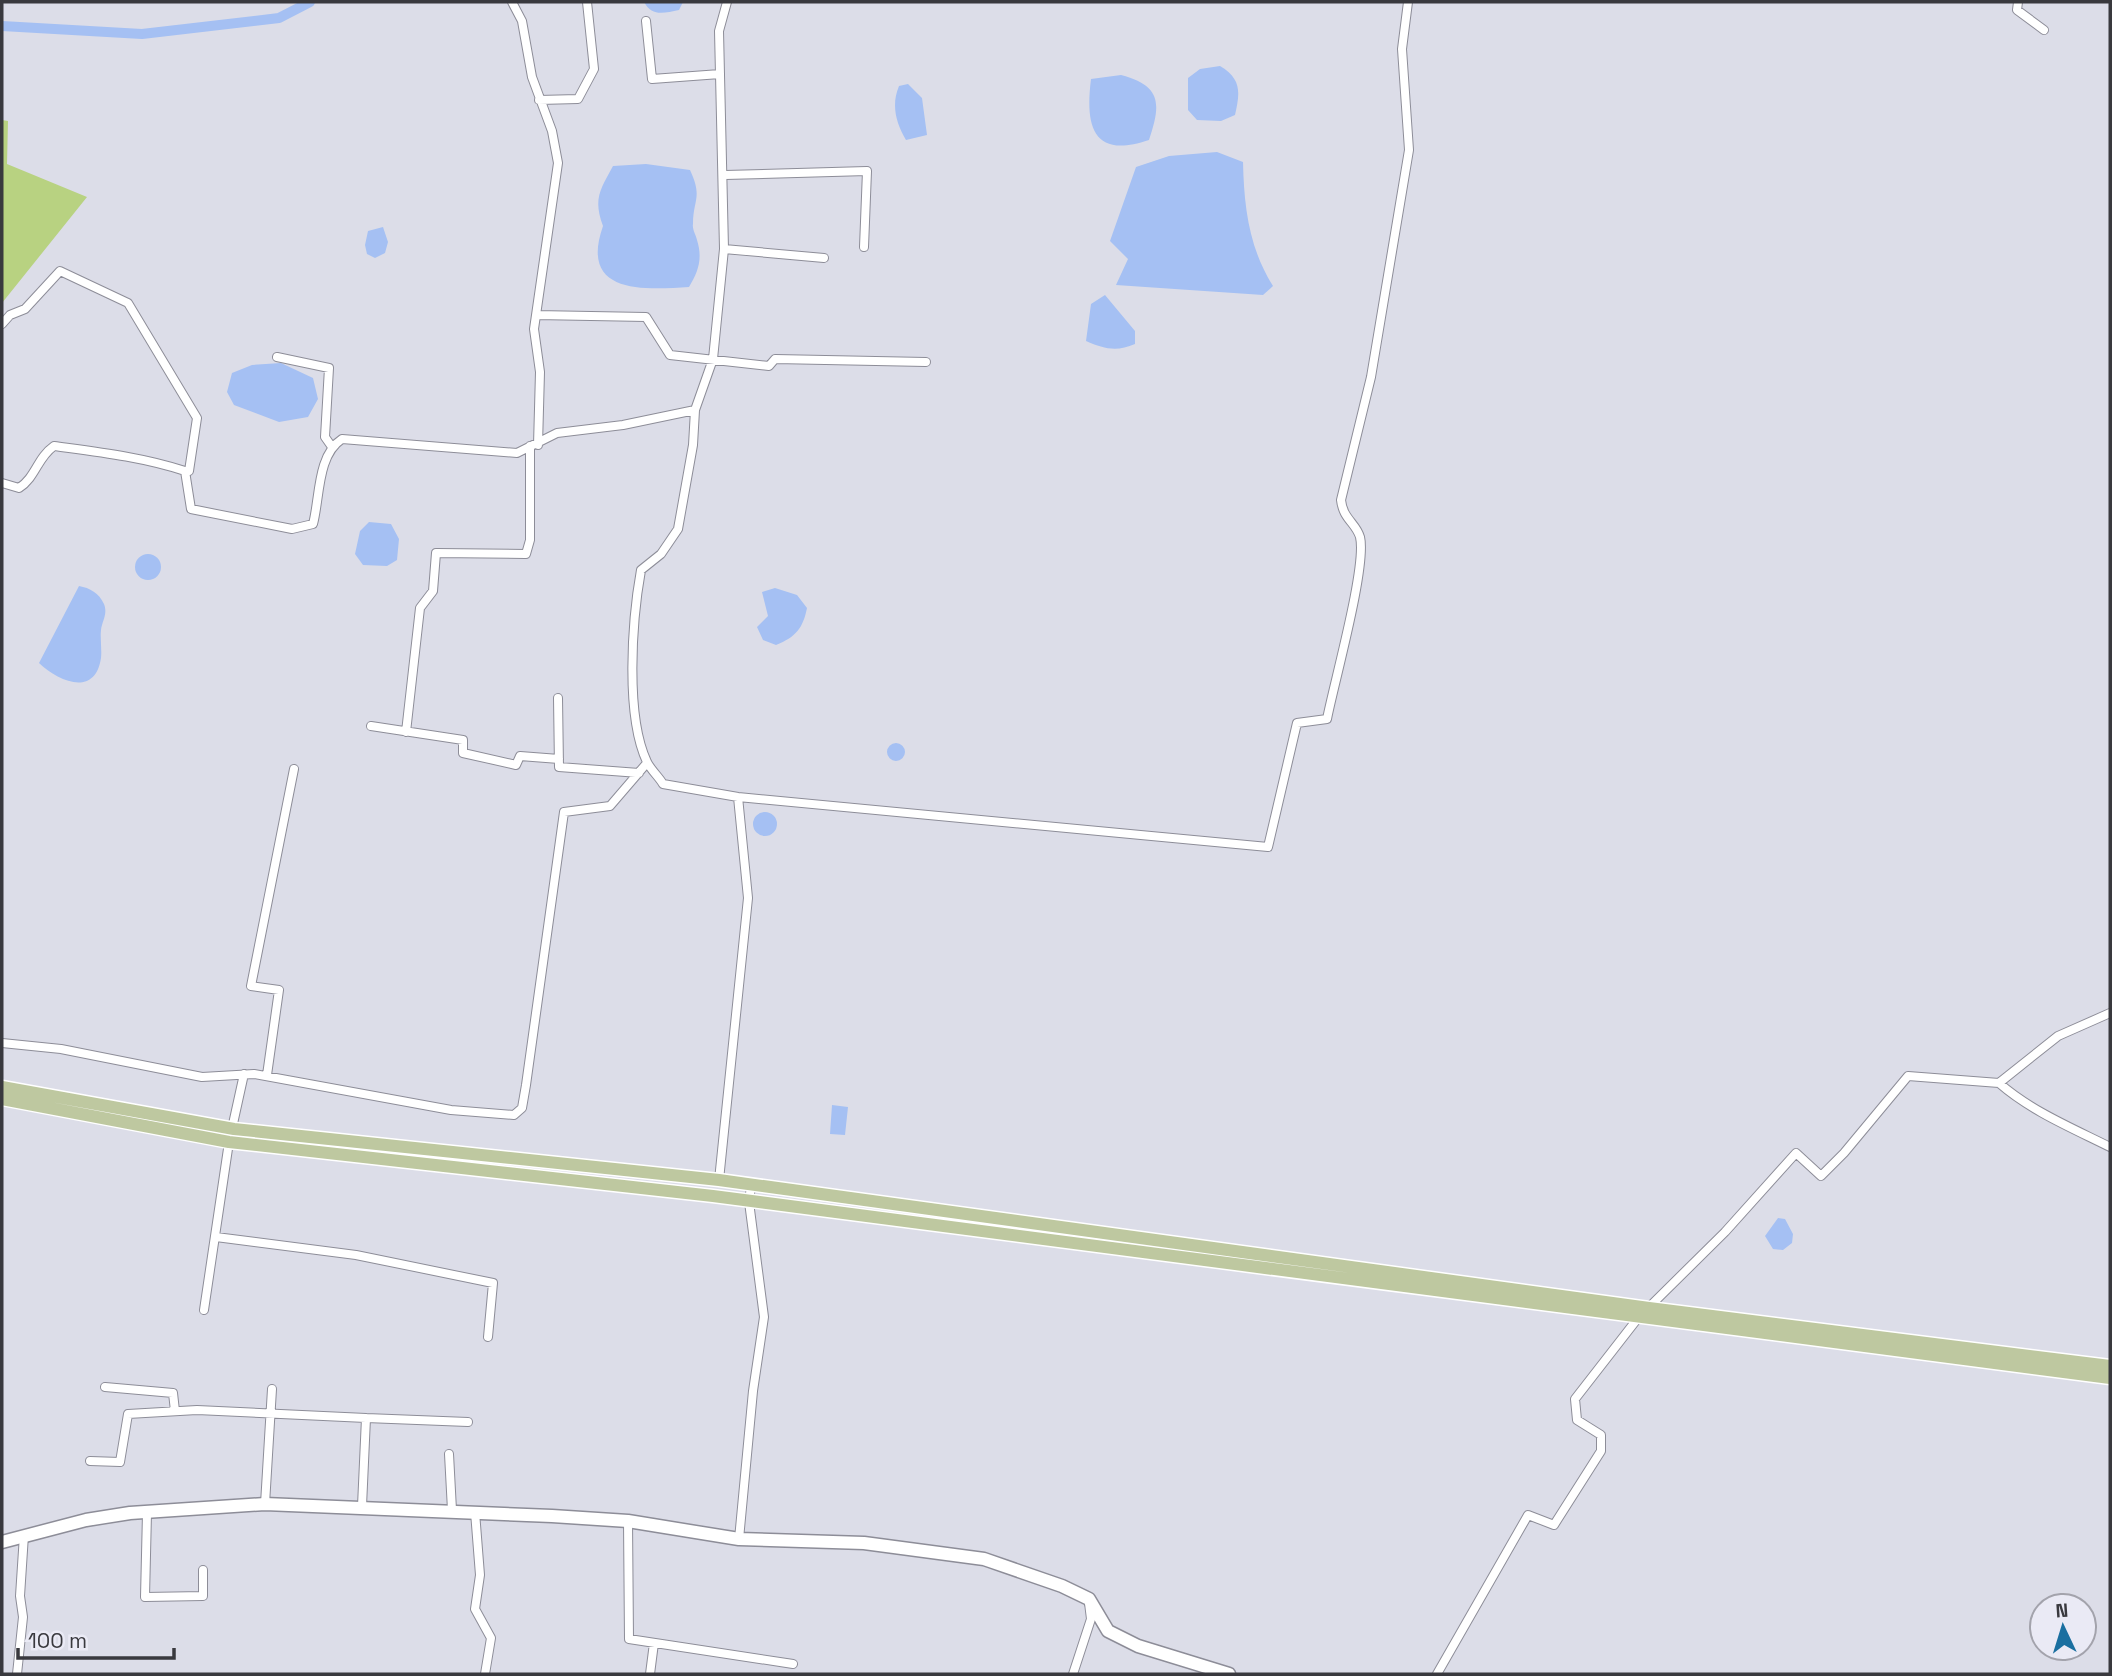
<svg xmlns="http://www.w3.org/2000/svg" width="2112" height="1676" viewBox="0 0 2112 1676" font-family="'Space Grotesk',sans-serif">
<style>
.green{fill:#b8d281}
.water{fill:#a5c0f3}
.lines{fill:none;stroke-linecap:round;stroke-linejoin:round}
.canal{stroke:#a5c0f3;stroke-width:10}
.street-casing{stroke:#8d8d98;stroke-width:10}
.secondary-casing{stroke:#8d8d98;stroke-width:15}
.primary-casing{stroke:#fff;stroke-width:15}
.street{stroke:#fff;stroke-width:8}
.secondary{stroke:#fff;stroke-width:12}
.primary{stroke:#bec8a0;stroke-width:12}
</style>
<rect width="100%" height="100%" fill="#dcdde8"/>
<path class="green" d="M2,120L8,121L7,164L87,197L2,303Z"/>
<path class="water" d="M644,2H683L679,10C664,13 652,17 644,2Z
M1220,66C1242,79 1240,93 1235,115L1221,121L1197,120L1188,110V78L1200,69Z
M1121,75C1162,86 1161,104 1149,140C1093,159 1085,127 1091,79Z
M908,84L922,98L927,135L906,140C896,123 891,105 899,86Z
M1217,152L1243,162C1244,207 1249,248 1273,286L1263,295L1116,285L1128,259L1110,241L1136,167L1169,156Z
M646,164L690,170C703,198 693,199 693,224C692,229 696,235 697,240C703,259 698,272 689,287C642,290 579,294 603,226C593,199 600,190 613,166Z
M383,227L388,242L385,253L375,258L367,254L365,245L368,231Z
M1105,295L1135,331V344C1117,352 1104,349 1086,341L1091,304Z
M281,363L313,378L318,399L308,417L279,422L234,405L227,392L232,373L252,365Z
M369,522L391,524L399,539L397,560L387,566L363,565L355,554L360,531Z
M135 567a13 13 0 1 1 26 0a13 13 0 1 1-26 0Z
M79,586C90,588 99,593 104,604C108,614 102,621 101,630C100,639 102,649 101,658C95,698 58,681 39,663Z
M775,588L797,595L807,608C803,628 796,637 776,645L763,640L757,627L768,616L762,592Z
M887 752a9 9 0 1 1 18 0a9 9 0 1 1-18 0Z
M753 824a12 12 0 1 1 24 0a12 12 0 1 1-24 0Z
M832,1105L848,1107L845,1135L830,1134Z
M1778,1218L1785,1219L1793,1234L1792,1243L1783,1250L1773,1249L1765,1236Z"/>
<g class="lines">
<path class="canal" d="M2,26L142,34L279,18L310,2"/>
<defs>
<path id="street" d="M512,2L522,21L532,77L552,131L558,163L534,329L540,372L538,445
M727,2L719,31L724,249L713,359L695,410L693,445L678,529L661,554L641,570C632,620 625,716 647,762C651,770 659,777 663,784L738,797L1268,847L1297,723L1327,719C1334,683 1367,566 1360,537C1356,523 1343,519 1341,500L1371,377L1409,150L1402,49L1408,2
M2018,2L2017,10L2044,30
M646,21L652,79L720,74
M539,100L578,99L594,69L587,2
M725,175L867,171L864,247
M724,249L824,258
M536,315L646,317L670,355L769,366L775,359L926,362
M2,324L10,315L25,309L60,271L128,303L197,418L189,471
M277,357L329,368L325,437L332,447
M2,483L19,488C36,477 37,458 54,446C98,452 142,457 185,471L191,509L292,529L313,524C320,498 317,455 342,439L517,453L557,433L623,425L695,410
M558,698L559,767L639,773
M371,726L463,740V753L516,765L520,756L559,759
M406,732L420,608L433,591L436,553L526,554L530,540V446
M2,1043L61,1049L202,1077L254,1074L451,1110L514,1115L522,1108L526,1085L564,812L610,806L647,763
M267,1075L279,990L251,986L294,769
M1999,1083C2031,1111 2072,1128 2110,1147
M719,1180L748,898L738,797
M216,1237L356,1255L493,1283L488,1337
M204,1310L229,1142L244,1074
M105,1387L173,1393L175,1411
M449,1454L452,1510
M90,1461L120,1462L128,1414L197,1410L366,1418
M265,1504L272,1389
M362,1506L366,1418L468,1422
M475,1512L480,1575L475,1609L491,1638L485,1674
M147,1513L145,1597L203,1596V1570
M628,1521L629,1639L793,1664
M739,1539L753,1391L764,1317L749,1202L751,1186
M17,1674L23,1617L20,1596L24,1535
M650,1674L654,1643
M1073,1674L1091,1619L1089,1603
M1437,1674L1528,1515L1554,1525L1601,1451V1435L1577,1420L1575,1399L1638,1318L1725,1232L1796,1153L1821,1176L1844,1153L1908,1076L1999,1083L2058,1036L2110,1013"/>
<path id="secondary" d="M2,1542L86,1520L130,1513L265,1504L552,1516L628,1521L739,1539L864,1543L984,1559L1062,1586L1089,1599L1108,1631L1138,1646L1229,1674"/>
<path id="primary" d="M2,1087L234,1129L719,1180L1649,1308L2110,1366
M2,1099L229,1142L713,1196L2110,1378"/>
</defs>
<use href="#street" class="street-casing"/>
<use href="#secondary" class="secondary-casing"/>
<use href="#primary" class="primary-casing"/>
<use href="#street" class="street"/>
<use href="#secondary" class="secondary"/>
<use href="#primary" class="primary"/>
</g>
<rect width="2112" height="1676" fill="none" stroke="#39393e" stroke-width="7"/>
<g transform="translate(2063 1627) rotate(356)"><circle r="33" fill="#eaeaf5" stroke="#a3a3ac" stroke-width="2"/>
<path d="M0-5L12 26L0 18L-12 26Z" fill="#1a6fa0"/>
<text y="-10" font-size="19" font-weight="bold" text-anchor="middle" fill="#39393e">N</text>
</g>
<path d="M18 1648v10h156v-10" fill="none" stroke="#39393e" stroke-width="3.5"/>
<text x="28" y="1648" font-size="21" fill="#39393e" stroke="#eaeaf5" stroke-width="5" paint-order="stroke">100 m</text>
</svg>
